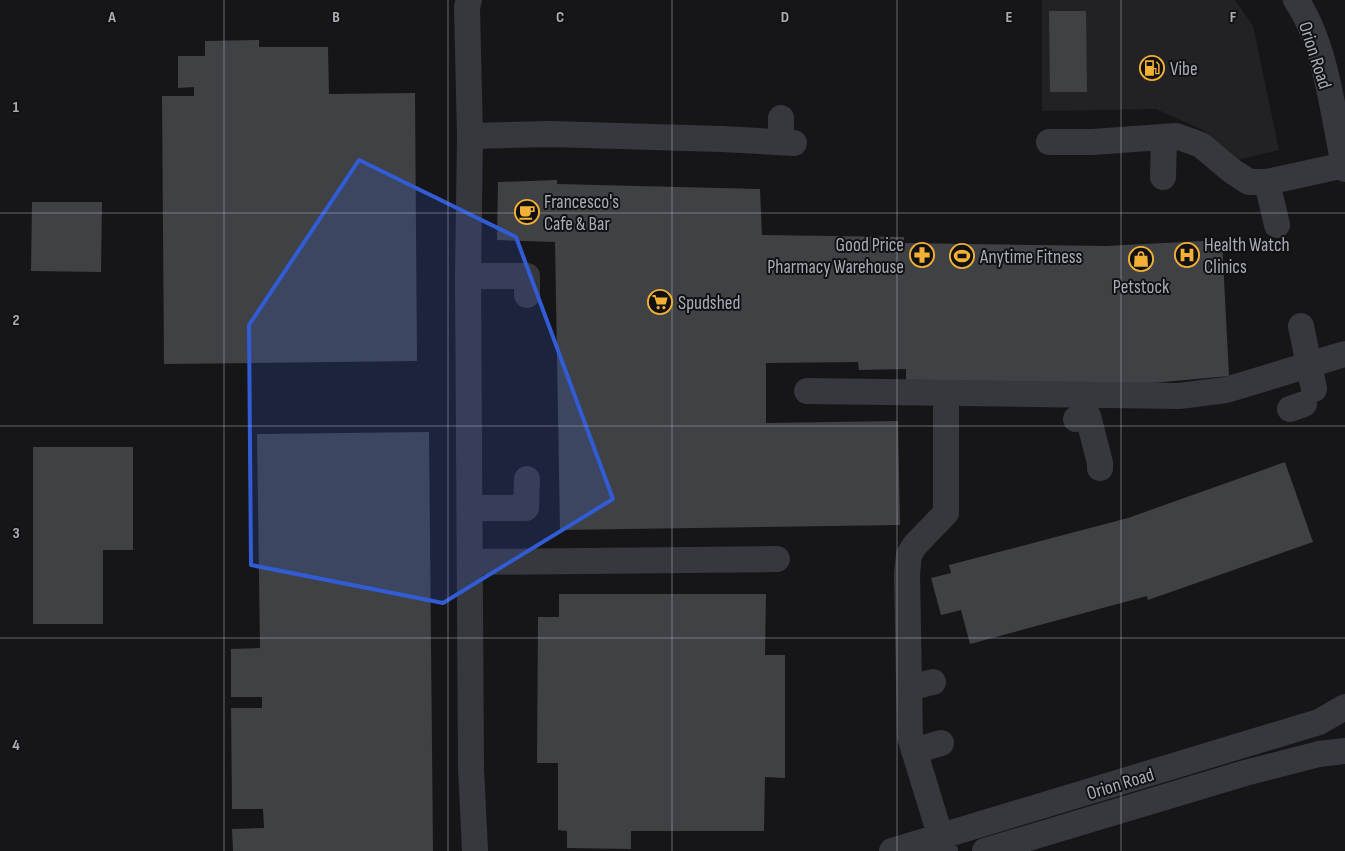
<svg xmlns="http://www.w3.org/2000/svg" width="1345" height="851" viewBox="0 0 1345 851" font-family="'Sofia Sans Condensed',sans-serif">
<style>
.built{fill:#222225}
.building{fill:#404145}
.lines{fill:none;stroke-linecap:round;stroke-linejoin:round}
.minor{stroke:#37383d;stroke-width:26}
.marked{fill:#325cd3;fill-opacity:0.2;stroke:#325cd3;stroke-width:4;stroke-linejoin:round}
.grid{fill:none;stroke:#a8adb8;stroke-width:1;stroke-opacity:0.55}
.labels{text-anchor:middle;stroke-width:4;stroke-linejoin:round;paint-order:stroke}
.street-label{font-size:19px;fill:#a8adb8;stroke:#111113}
.poi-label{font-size:19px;fill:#a8adb8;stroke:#111113;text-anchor:start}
.grid-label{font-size:16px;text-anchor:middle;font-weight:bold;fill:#a8adb8;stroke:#111113;stroke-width:4;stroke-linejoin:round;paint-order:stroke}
</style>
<rect width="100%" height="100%" fill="#161618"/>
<path class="built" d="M1042,0H1235L1253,26L1279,150L1237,160L1205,131L1156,109L1042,111Z"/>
<path class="building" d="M1049,11H1086L1087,92H1050Z
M259,40V47H328L329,94L415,93L417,361L164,364L162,96H194V87L178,88V56H205V41Z
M557,180V184L760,189L762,235L904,237V243L1106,246L1222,240L1229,376L1130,385L906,384V369L859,370L858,362L766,363V423L898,421L900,525L560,530L555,242L497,240L498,182Z
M32,202H102L101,272L31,271Z
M429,432L433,851H233L232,829L264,828L263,809H232L231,708H262V697H231V649L260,648L257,434Z
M33,447H133V550H103V624H33Z
M1285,462L1313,542L1148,600L1147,596L970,644L961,610L941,615L931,578L951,573L949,565L1128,518Z
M559,594H766L765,655H785V778L765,777L764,831H631V849L567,848V831L558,830V763H537L538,617H559Z"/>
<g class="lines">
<path class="minor" d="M469,0L467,7L470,136L468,276L471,768L475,851
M1296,0C1327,45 1333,117 1345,169
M781,118V141
M470,136L550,134L722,139L794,143
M1049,142H1092L1176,136L1201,145L1232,171L1249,182H1267L1345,165
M1163,177L1164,137
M1267,182L1277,225
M468,276H527V295
M1301,326L1314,389
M807,391L1179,396L1226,390L1345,354
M1290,409L1304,404
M1076,419L1088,416L1100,463V468
M470,508H526L527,479
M470,562L777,559
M909,688L933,682
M914,751L941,743
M892,851L1319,722L1345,707
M945,851L910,737L907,574L909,555L915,545L946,513V393
M985,851L1245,773L1319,754L1345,751"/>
</g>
<path class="marked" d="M359,160L516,237L613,499L443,603L251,565L249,325Z"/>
<path class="grid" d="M224,0V851M448,0V851M672,0V851M897,0V851M1121,0V851M0,213H1345M0,426H1345M0,638H1345"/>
<defs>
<symbol id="fuel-ring" viewBox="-11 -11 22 22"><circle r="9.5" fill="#111113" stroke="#f2b134" stroke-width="1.5"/><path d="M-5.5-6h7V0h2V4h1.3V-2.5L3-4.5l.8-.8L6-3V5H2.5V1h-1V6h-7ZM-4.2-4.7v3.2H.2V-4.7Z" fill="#f2b134"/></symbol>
<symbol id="cafe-ring" viewBox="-11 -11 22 22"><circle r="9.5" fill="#111113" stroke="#f2b134" stroke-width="1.5"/><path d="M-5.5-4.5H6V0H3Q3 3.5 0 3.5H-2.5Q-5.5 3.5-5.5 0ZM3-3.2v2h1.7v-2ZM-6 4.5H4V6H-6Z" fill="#f2b134"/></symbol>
<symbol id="pharmacy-ring" viewBox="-11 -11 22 22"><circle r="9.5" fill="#111113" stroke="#f2b134" stroke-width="1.5"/><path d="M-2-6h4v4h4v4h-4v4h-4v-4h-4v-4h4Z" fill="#f2b134"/></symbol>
<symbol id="hospital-ring" viewBox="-11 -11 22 22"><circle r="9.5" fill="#111113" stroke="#f2b134" stroke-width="1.5"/><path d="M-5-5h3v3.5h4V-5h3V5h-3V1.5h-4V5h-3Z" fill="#f2b134"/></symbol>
<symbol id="stadium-ring" viewBox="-11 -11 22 22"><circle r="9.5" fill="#111113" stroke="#f2b134" stroke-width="1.5"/><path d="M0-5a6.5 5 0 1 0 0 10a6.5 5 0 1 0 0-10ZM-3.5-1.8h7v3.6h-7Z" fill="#f2b134"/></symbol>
<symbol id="shop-ring" viewBox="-11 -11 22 22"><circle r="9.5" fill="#111113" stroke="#f2b134" stroke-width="1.5"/><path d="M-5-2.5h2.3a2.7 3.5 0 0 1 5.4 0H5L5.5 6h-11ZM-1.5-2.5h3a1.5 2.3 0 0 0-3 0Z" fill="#f2b134"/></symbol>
<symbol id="supermarket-ring" viewBox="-11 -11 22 22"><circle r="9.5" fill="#111113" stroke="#f2b134" stroke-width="1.5"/><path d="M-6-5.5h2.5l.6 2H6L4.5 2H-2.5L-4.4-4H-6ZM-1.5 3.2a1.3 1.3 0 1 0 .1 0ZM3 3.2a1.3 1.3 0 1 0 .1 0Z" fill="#f2b134"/></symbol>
</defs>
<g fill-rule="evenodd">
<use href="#fuel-ring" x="1138" y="54" width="28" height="28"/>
<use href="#cafe-ring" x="513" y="198" width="28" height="28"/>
<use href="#pharmacy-ring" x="908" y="241" width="28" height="28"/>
<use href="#hospital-ring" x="1173" y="241" width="28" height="28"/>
<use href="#stadium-ring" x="948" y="242" width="28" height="28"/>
<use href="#shop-ring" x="1127" y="245" width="28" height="28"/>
<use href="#supermarket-ring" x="646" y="288" width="28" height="28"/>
</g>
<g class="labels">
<g class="street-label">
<text transform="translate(1316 55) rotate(72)" y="7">Orion Road</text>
<text transform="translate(1120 783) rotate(-17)" y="7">Orion Road</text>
</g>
<g class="poi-label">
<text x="1170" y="75">Vibe</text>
<text x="544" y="208">Francesco's<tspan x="544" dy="22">Cafe &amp; Bar</tspan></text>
<text x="904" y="251" text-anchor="end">Good Price<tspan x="904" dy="22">Pharmacy Warehouse</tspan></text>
<text x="1204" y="251">Health Watch<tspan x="1204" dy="22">Clinics</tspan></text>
<text x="980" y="263">Anytime Fitness</text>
<text x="1141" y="293" text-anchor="middle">Petstock</text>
<text x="678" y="309">Spudshed</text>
</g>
</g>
<g class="grid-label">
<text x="112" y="22">A</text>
<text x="336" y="22">B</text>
<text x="560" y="22">C</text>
<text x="785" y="22">D</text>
<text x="1009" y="22">E</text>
<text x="1233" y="22">F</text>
<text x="16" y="112">1</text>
<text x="16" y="325">2</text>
<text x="16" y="538">3</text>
<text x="16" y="750">4</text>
</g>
</svg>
